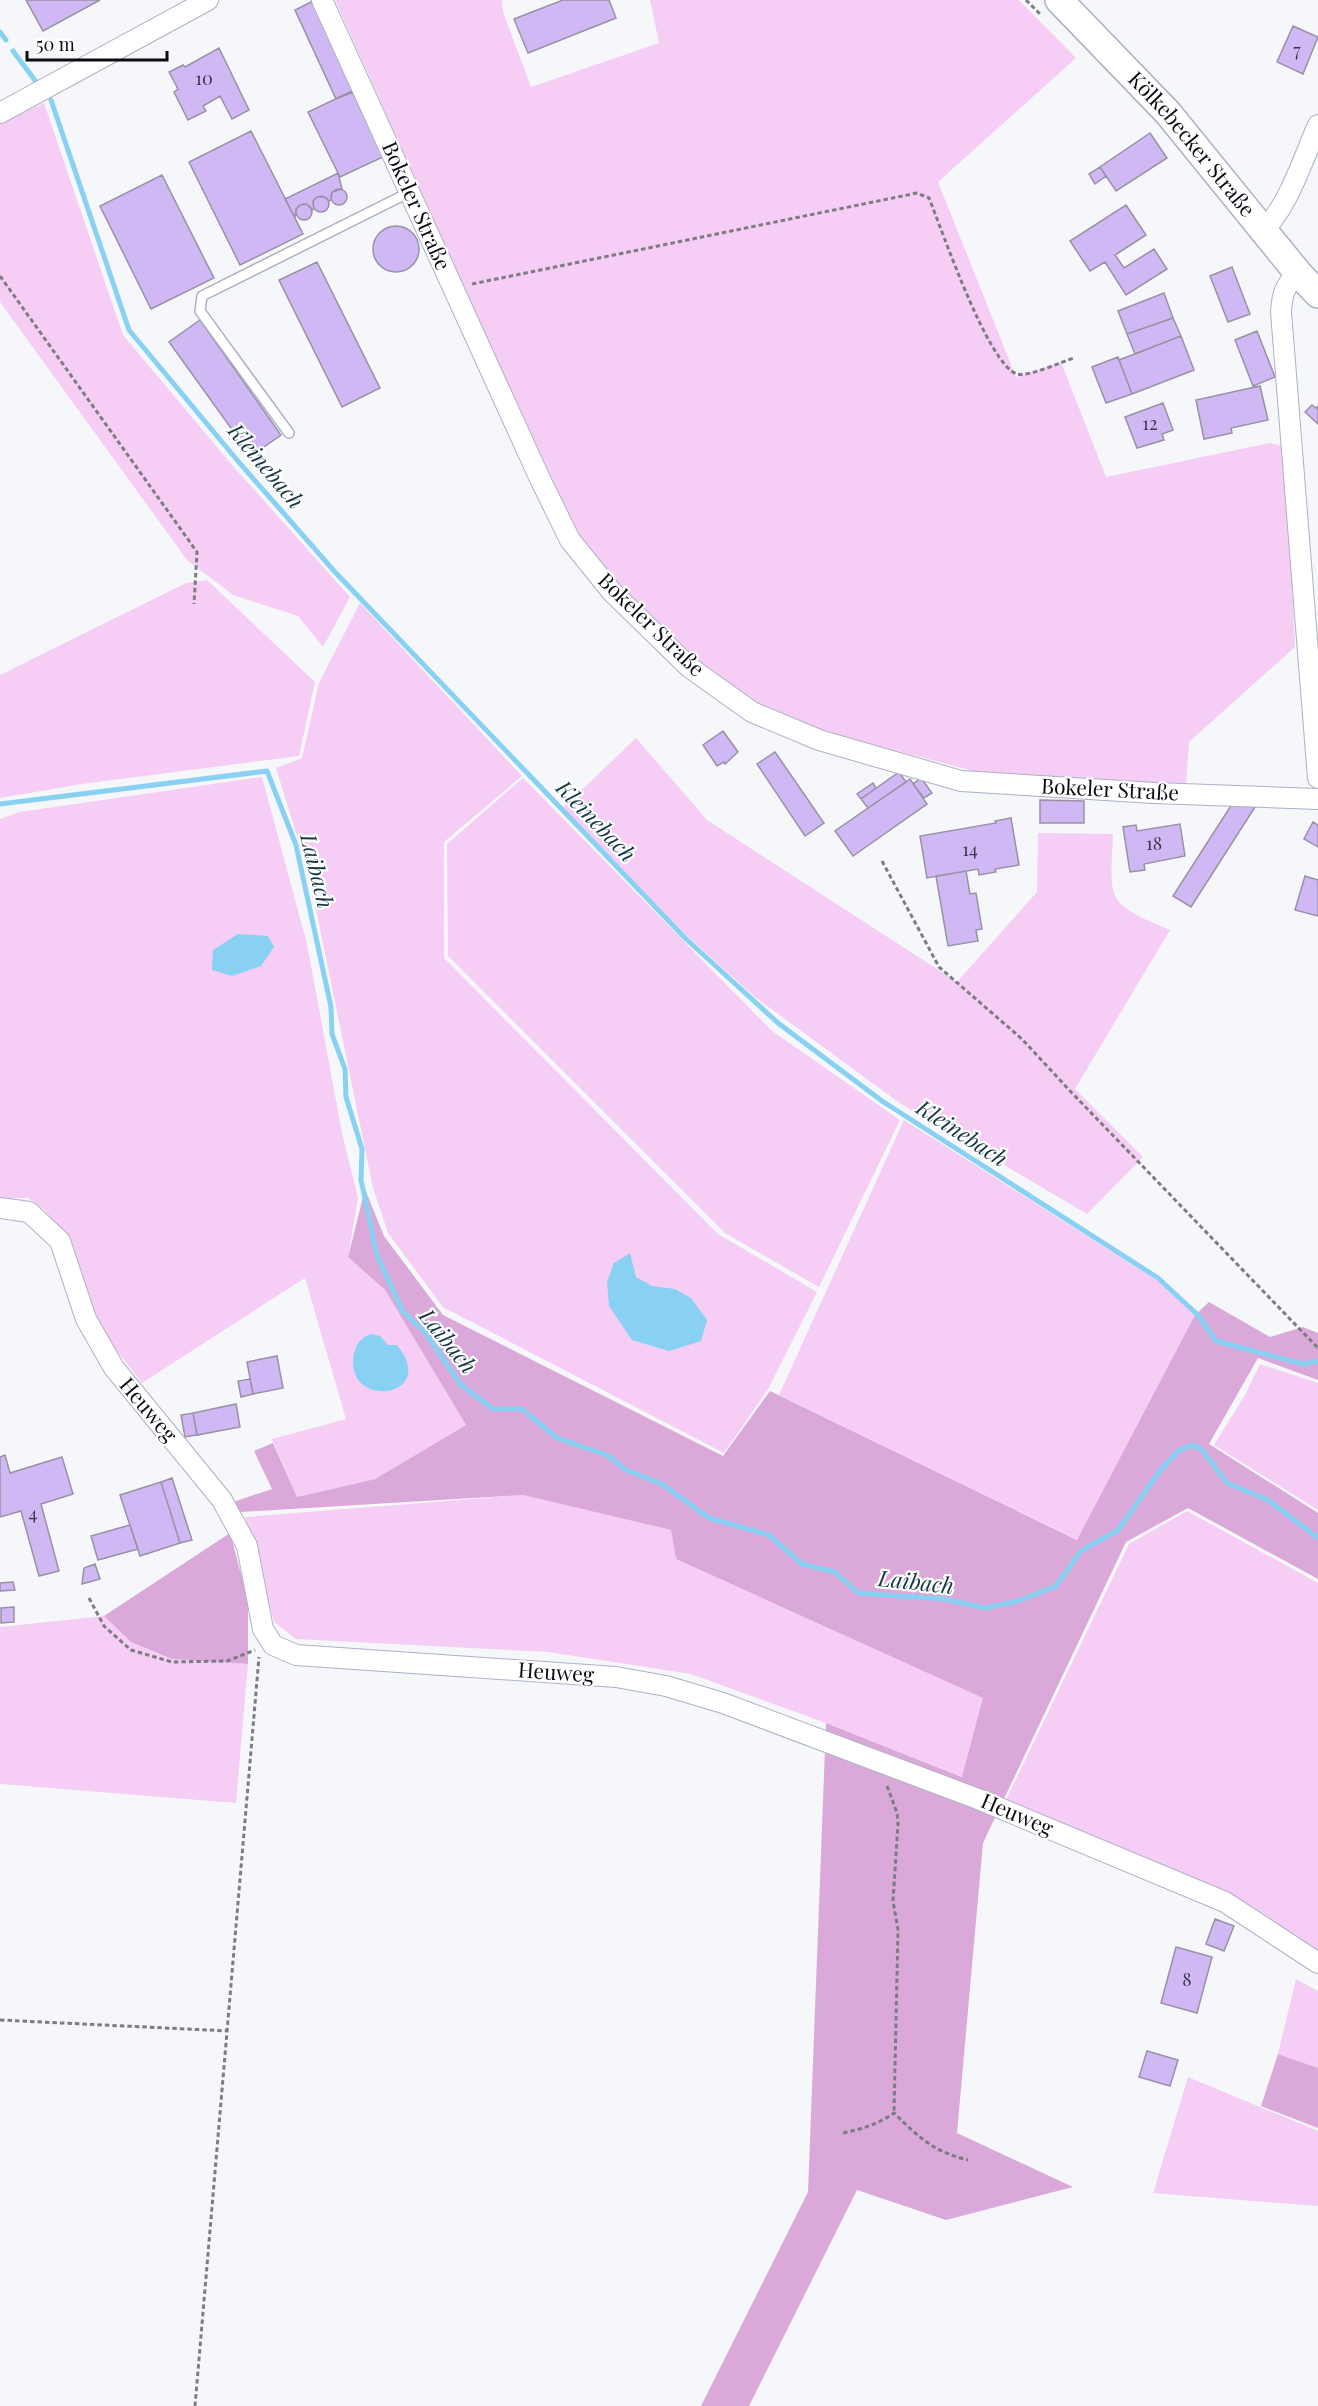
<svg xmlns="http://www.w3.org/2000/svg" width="1318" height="2406" viewBox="0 0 1318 2406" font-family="'Playfair Display',serif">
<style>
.green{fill:#f6cdf4}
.forest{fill:#dba9d9}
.water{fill:#89d1f2}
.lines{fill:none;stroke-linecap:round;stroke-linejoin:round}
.stream{stroke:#89d1f2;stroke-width:5}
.building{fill:#cfb8f3;stroke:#9991a6;stroke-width:1.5}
.service-casing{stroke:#adb1c7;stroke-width:12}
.minor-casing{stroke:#adb1c7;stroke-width:22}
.secondary-casing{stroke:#adb1c7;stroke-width:30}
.path{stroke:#7c7d83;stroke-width:3;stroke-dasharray:4.5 3;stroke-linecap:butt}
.service{stroke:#fff;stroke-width:9}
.minor{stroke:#fff;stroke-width:20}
.secondary{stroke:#fff;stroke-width:27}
.labels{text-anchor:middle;stroke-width:4.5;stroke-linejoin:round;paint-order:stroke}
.number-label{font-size:18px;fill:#3b364b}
.street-label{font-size:21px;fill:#0a0b13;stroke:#fff}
.water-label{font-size:22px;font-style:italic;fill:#153745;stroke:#fff}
</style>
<rect width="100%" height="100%" fill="#f6f7fb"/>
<path class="green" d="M335,0H502L503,12L531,87L659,43L650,0H1019L1076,58L938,182L1016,377L1061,362L1106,477L1270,443L1286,447L1295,647L1189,742L1186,786L981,773L818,730L751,702L694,661L619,586L575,534Z
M44,103L123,335L232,465L350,597L323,647L298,616L233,595L187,560L0,302V124Z
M207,580L315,682L299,756L82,784L0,798V675L186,583Z
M360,603L522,776L444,842V958L718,1234L817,1292L768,1389L724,1453L443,1307L388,1233L373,1188L309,875L276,768L302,758L319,683Z
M636,738L707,820L957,982L1037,892L1038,833L1113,834C1110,903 1105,902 1170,930L1075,1089L1143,1157L1087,1214L901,1104L755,997L684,933L563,808Z
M262,777L307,944L342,1133L358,1198L348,1257L385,1290L466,1425L375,1479L297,1497L272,1439L346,1419L305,1278L142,1383L96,1324L60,1231L45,1210L28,1198H0V819L20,812Z
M523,778L772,1031L900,1120L819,1287L725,1233L448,956L447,844Z
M904,1120L1158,1281L1195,1315L1078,1540L779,1395Z
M1260,1364L1318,1383V1510L1214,1445L1245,1395Z
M523,1495L671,1530L676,1559L984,1698L963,1777L826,1723L691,1674L548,1652L296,1639L274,1622L245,1517Z
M1187,1511L1318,1583V1956L1006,1800L1129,1544Z
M104,1616L131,1642L172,1659L248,1664L236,1803L0,1784V1627Z
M1296,1979L1318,1991V2068L1278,2054Z
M1188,2077L1318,2131V2206L1153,2193Z"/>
<path class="forest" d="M365,1189L384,1236L443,1315L723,1456L770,1391L1077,1540L1195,1315L1209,1302L1270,1337L1303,1327L1318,1333V1380L1258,1358L1209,1444L1318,1513V1579L1188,1508L1126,1542L983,1843L957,2133L1073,2187L946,2220L857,2190L749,2406H701L808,2192L826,1723L962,1777L983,1698L676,1559L671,1530L523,1495L240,1512L233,1502L272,1489L254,1451L273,1443L297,1497L375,1479L466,1425L385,1290L348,1257Z
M230,1533L248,1600V1664L172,1659L131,1642L104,1616Z
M1278,2054L1318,2068V2128L1261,2106Z"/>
<path class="water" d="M238,934L268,936L274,947L261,966L232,976L212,970L213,950Z
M630,1253L636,1277L652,1286L675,1289L691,1298L707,1320L701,1341L669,1351L632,1340L609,1306L607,1282L614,1263Z
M372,1334L380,1336L388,1345H397C441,1399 342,1411 354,1353C357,1343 362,1336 372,1334Z"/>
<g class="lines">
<path class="stream" d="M0,32L6,40
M13,51L37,83
M51,100L129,330L237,460L335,572L685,938L778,1023L882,1101L1158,1278L1198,1315L1216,1341L1303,1364L1318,1361
M0,804L267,771L296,845L331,1007L332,1034L345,1069L346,1097L362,1149L361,1180L377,1255L403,1312L425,1332L461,1385L493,1409H522L557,1438L607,1455L626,1470L662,1484L709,1518L769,1535L802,1564L835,1572L858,1593L943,1599L985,1608L1018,1601L1056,1586L1081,1551L1118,1530L1159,1472L1178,1451L1193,1445L1202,1450L1227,1483L1268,1500L1318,1538"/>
</g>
<path class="building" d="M26,0H100L43,31Z
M563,0H609L616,18L528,53L514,19Z
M313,1L355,91L336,99L295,10Z
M1293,26L1318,37L1303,74L1277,62Z
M219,48L249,110L232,119L220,96L203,106L206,111L188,120L174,92L178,89L169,72L183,65L185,67Z
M352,91L383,157L340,177L308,112Z
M251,131L303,234L240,265L189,162Z
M1150,133L1167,158L1116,191L1100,167Z
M1100,167L1106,176L1095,184L1089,174Z
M338,173L342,189L332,192L331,200L329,201L324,197H317L313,201L314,209L312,210L307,204L300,205L296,209L295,218L285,199Z
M162,175L214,278L151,309L100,206Z
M331 197a8 8 0 1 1 16 0a8 8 0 1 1-16 0Z
M313 204a8 8 0 1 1 16 0a8 8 0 1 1-16 0Z
M296 212a8 8 0 1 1 16 0a8 8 0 1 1-16 0Z
M1126,205L1146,235L1115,255L1124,268L1154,249L1167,269L1126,295L1105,262L1090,271L1070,241Z
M373 249a23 23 0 1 1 46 0a23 23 0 1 1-46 0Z
M317,262L380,388L342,407L279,280Z
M1232,267L1250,314L1228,322L1210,276Z
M1164,293L1173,318L1127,334L1118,311Z
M1173,318L1181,336L1135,354L1127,334Z
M200,320L281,435L251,456L169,342Z
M1257,331L1275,377L1253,386L1235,340Z
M1181,336L1194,370L1132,394L1119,360Z
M1118,357L1132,394L1106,403L1092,367Z
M1260,386L1268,420L1231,428L1232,433L1204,439L1196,400Z
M1163,403L1173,430L1162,434L1164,440L1137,448L1125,417Z
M1312,405L1316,408L1318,406V424L1305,412Z
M723,731L738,752L725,764L724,762L717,766L703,745Z
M775,752L824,823L805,836L757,764Z
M899,772L906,782L868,808L861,799Z
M921,778L932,793L924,798L913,784Z
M910,779L927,804L853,856L835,831Z
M873,783L876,788L861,799L857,794Z
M1040,800L1084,801V823H1040Z
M1232,804L1255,807L1191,907L1173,896Z
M1011,818L1019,865L995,869L996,872L979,875L978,869L927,878L920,836L996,823L995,821Z
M1313,822L1318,825V847L1304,839Z
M1180,824L1185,856L1144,864L1145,870L1130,872L1123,827L1136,825L1137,831Z
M966,871L970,894L976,893L982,929L976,930L978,941L948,946L936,876Z
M1305,876L1318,880V916L1295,910Z
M277,1356L283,1388L253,1394L247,1362Z
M250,1379L253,1394L241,1397L238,1381Z
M236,1404L240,1427L197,1435L193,1413Z
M193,1413L197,1435L185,1437L181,1415Z
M5,1455L10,1473L62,1457L73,1494L41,1504L59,1571L39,1576L21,1511L0,1517V1457Z
M172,1478L192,1540L180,1543L161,1482Z
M161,1482L180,1543L140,1556L120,1495Z
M130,1525L138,1549L98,1560L91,1536Z
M95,1564L100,1579L82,1584L84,1568Z
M13,1582L15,1590L0,1591V1583Z
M14,1607V1622L1,1623V1608Z
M1215,1919L1234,1926L1224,1951L1206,1944Z
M1176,1947L1212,1957L1197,2013L1161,2003Z
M1147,2051L1178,2060L1170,2086L1139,2077Z"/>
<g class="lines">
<defs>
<path id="service" d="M289,433L200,311L202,296L410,192"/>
<path id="minor" d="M322,0L540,479L570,540L612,592L689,667L752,712L819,740L961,781L1154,793L1318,799
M0,113L208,0
M1263,230C1288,208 1304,156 1318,125
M1298,273C1285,285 1282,294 1281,312L1318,778
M0,1208L29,1212L60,1241L86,1319L114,1368L222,1500L247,1546L263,1629L273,1645L296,1655L616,1677L666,1686L723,1703L978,1799L1225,1902L1318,1963"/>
<g id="secondary">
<path id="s1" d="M1059,0L1168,113L1298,273L1318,294"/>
</g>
</defs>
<use href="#service" class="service-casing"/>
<use href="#minor" class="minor-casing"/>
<use href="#secondary" class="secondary-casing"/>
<path class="path" d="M1026,0L1040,14
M0,276L197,552L194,604
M472,284L917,193L929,198C942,230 988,365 1017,374C1029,377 1061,362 1074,358
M882,861L939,967L1022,1039L1071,1092L1318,1348
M89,1598L104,1626L131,1650L172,1662L227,1661L255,1650
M887,1786L897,1813L898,1824L893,1901L898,1930L894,2113
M0,2020L228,2031
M843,2133C862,2129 878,2124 894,2113C920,2138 932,2151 968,2160
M195,2406L259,1657"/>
<use href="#service" class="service"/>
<use href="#minor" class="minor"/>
<use href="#secondary" class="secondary"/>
</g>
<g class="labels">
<g class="number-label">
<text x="1297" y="57">7</text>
<text x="204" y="85">10</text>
<text x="1150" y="430">12</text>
<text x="1154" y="850">18</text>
<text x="970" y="856">14</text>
<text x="33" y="1520">4</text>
<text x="1187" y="1986">8</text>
</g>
<g class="street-label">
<text dy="7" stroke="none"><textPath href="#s1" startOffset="196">Kölkebecker Straße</textPath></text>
<text transform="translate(416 206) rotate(66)" y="7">Bokeler Straße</text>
<text transform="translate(651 625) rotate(44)" y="7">Bokeler Straße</text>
<text transform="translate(1110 790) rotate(3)" y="7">Bokeler Straße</text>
<text transform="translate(148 1410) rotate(50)" y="7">Heuweg</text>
<text transform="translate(556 1673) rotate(4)" y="7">Heuweg</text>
<text transform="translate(1017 1815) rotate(23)" y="7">Heuweg</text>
</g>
<g class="water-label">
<text transform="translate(266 466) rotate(50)" y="8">Kleinebach</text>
<text transform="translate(596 821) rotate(46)" y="8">Kleinebach</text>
<text transform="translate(317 871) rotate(76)" y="8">Laibach</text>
<text transform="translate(962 1133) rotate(33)" y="8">Kleinebach</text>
<text transform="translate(448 1341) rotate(51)" y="8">Laibach</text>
<text transform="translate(916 1582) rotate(6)" y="8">Laibach</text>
</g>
</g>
<path d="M27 51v9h140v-9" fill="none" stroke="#0a0b13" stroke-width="3"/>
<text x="36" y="51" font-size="18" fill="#0a0b13" stroke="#ffffff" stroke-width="4.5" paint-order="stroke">50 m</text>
</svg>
